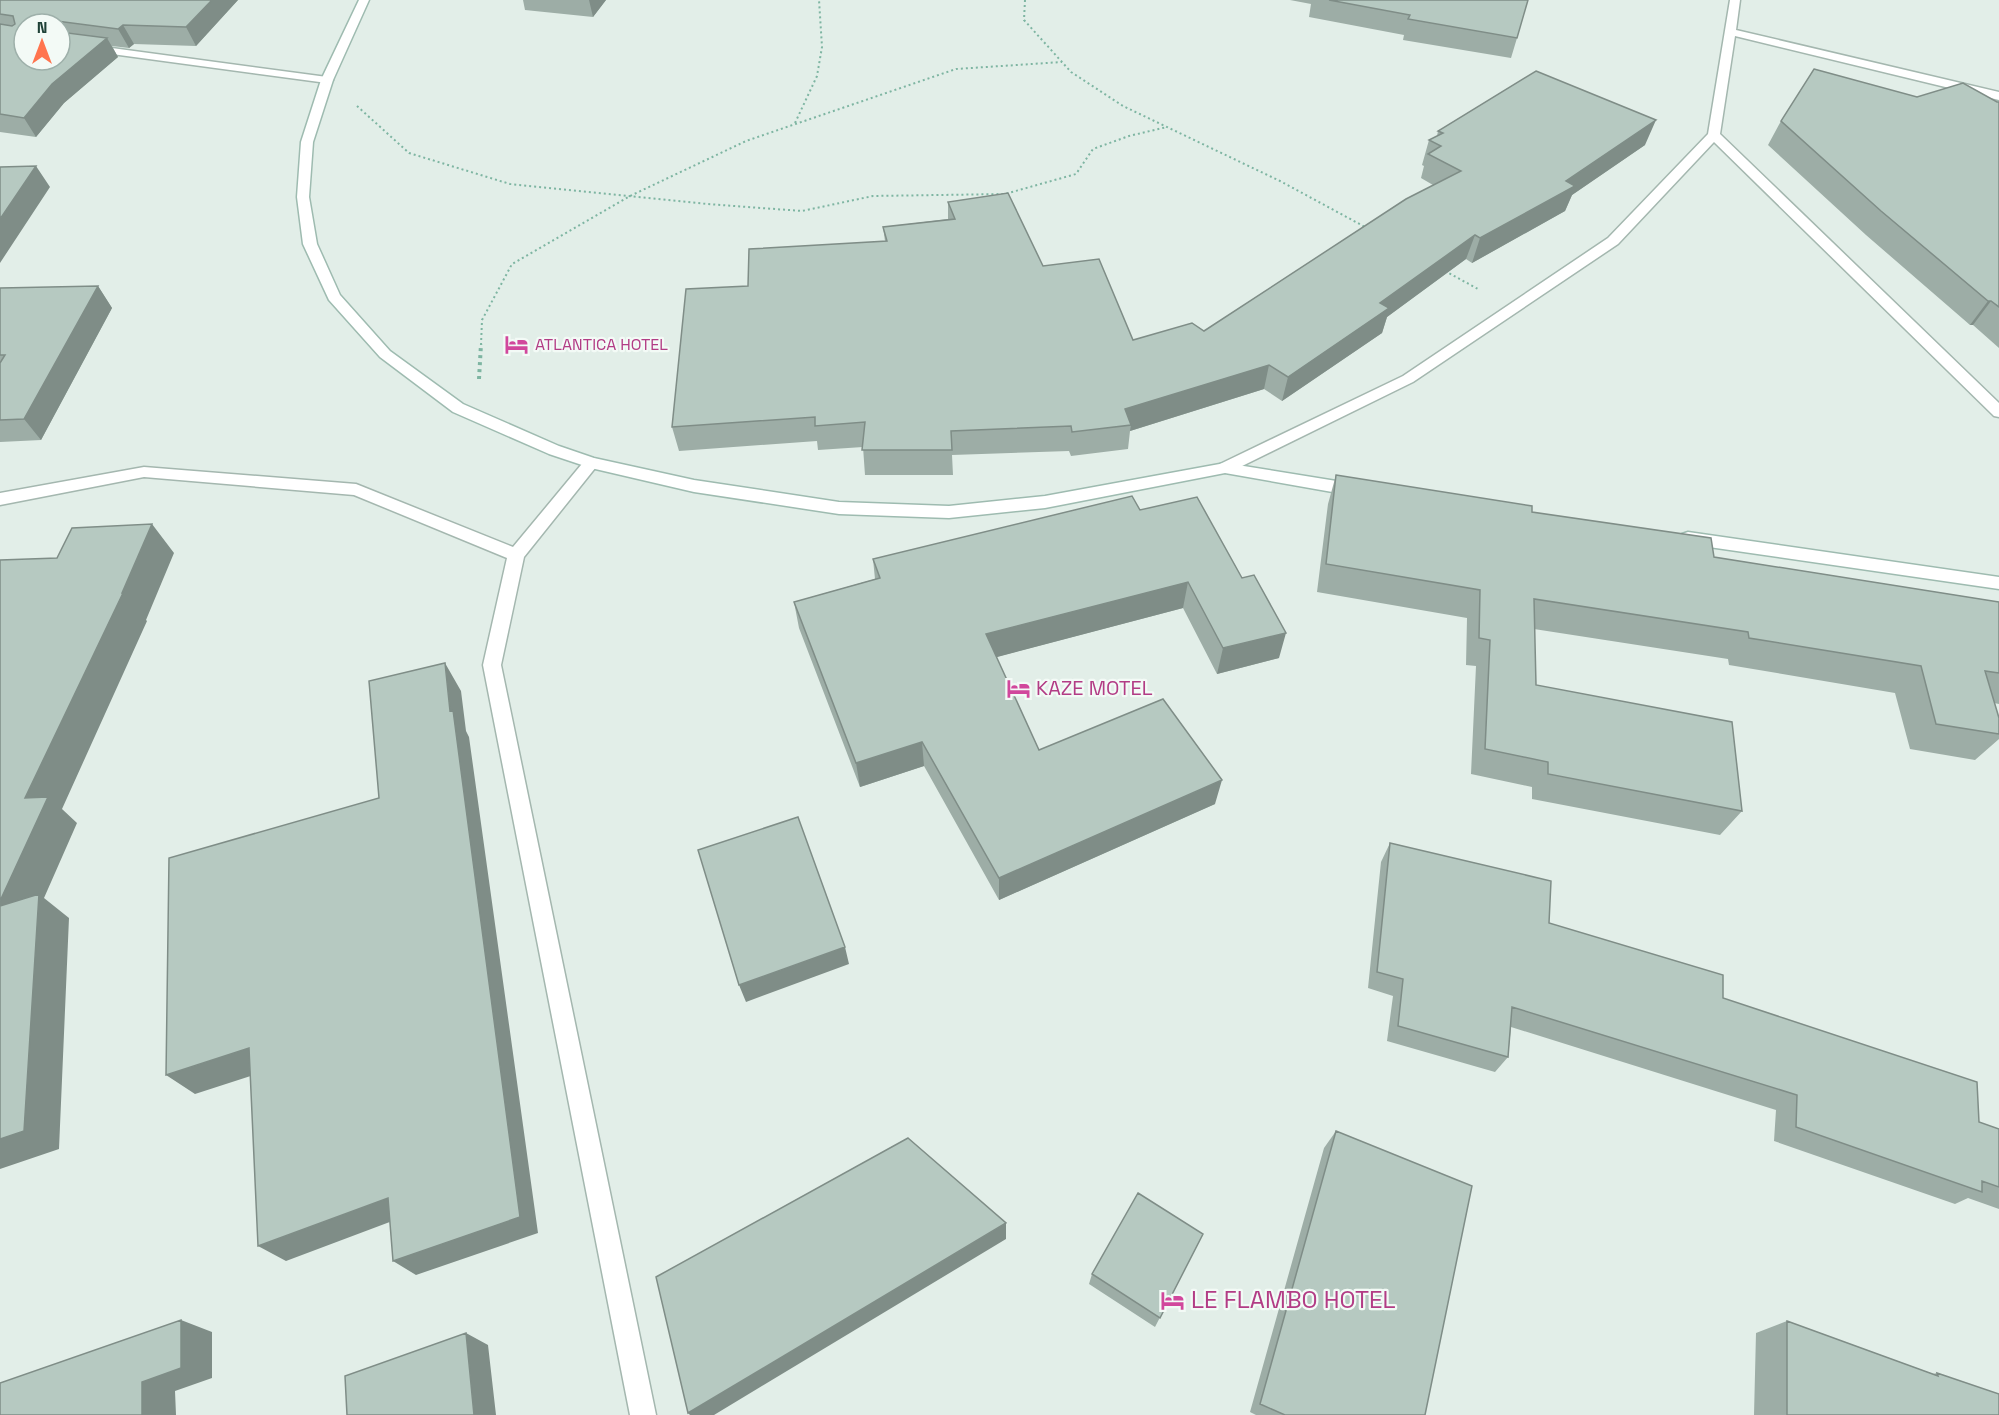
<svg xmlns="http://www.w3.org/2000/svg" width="1999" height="1415" viewBox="0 0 1999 1415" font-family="'Space Grotesk',sans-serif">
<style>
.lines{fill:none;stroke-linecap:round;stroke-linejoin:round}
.street-casing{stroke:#a4b7af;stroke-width:3}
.secondary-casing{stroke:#9ebbb0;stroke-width:3}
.path-far1{stroke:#7eb5a2;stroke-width:2;stroke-dasharray:2 3;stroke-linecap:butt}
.path{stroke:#7eb5a2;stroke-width:4;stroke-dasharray:3 4;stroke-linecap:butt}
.street{fill:#fff;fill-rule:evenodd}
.secondary{fill:#fff;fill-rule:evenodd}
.wall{fill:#9dada6;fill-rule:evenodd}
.shaded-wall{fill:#7f8d87}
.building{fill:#b6c9c1;stroke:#7f8d87;stroke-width:1.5}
.labels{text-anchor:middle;stroke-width:4.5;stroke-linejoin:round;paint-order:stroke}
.far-hotel-label{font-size:16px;fill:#b23c85;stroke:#f3faf6;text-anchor:start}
.hotel-label{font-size:20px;fill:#b23c85;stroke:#f3faf6;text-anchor:start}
.near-hotel-label{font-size:24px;fill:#b23c85;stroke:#f3faf6;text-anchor:start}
</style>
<rect width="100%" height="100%" fill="#e2eee8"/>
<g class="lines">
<defs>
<path id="street" d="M1730,0H1740L1736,30L1999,92V100L1735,36L1720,134L1999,403V417L1994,416L1714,142L1618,244L1413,382L1230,472H1220L1217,468L1220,464L1403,376L1608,238L1708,134Z
M60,41L327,77L333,80L327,83L60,47Z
M591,458L596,459L599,463L596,467L524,557L501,665L656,1415H630L483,665L507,558L354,495L144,477L0,505V493L144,467L356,484L513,547L586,459Z"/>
<path id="secondary" d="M359,0H369L333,80L313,142L309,197L317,244L340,295L390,351L463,404L559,446L594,458L694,480L839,502L949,506L1045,496L1225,463L1355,484L1361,486L1363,490L1361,494L1355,496L1225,473L1045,508L949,518L839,514L694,492L591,468L549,454L453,412L380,357L329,300L303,244L297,197L301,142L321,80Z
M1688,532L1999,577V589L1688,544L1682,542L1680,538L1682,534Z"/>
</defs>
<use href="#street" class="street-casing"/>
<use href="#secondary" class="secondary-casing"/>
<path class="path-far1" d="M1025,0L1024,20L1071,72L1123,106L1280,181L1367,228
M357,106L409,153L510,184L707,204L802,211L873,196L1005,194L1076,174L1093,149L1129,136L1167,127
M795,123L817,76L822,47L819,0
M1445,271L1478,289
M481,345L482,320L512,264L630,196L746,141L956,69L1062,62"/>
<path class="path" d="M479,379L481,344"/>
<use href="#street" class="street"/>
<use href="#secondary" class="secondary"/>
</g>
<path class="wall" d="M0,0H238L196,46L134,44L129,48L112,46L118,57L64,103L36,137L0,132ZM24,24H60V60Z
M523,0H606L593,17L525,10Z
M1290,0H1528L1517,38L1511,58L1403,40L1404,35L1309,17L1311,4Z
M1999,102V348L1973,325H1970L1866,235L1768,145L1781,121Z
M1438,131L1645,145L1572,195L1565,211L1472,263L1466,259L1387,317L1382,333L1282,401L1264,389L1130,431L1128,449L1071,456L1069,451L952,455L953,475H865L863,447L818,450L817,441L679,451L672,427L748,286L885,241L883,227L948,219V202L1043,266L1133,340L1204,331L1433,185L1421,178L1424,166L1422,165L1429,140L1437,136Z
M98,286L112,308L41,440L0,442V288Z
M1336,475L1532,512L1714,557L1999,602V704L1994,703L1999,718V739L1975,760L1910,749L1895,693L1729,665L1728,659L1534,629L1536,685L1742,811L1720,835L1532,799V787L1471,774L1476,666L1466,665L1467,618L1317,592L1328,504Z
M1140,510L1279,658L1217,674L1183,608L996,657L1039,750L1215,804L999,900L924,766L860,787L799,628L794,602L875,579L873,559Z
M1390,843L1549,923L1723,998L1979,1122L1999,1129V1209L1968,1198L1955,1204L1774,1141L1776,1110L1511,1027L1508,1057L1495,1072L1387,1041L1393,996L1368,988L1381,862Z
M1336,1131L1425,1415H1256L1250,1412L1324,1148Z
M1203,1234L1155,1327L1089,1284L1092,1274Z
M1787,1321L1933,1374L1937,1373L1999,1415H1754L1756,1333Z"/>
<path class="shaded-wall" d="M212,0H238L196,46L186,27Z
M589,0H606L593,17Z
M123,25L134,44L129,48L118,29Z
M107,38L118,57L64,103L36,137L24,118L52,84Z
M1656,120L1645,145L1572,195L1565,211L1472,263L1480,238Z
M36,166L50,187L0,263V219Z
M1475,235L1466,259L1387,317L1382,333L1282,401L1288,377L1380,303Z
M98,286L112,308L41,440L24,419Z
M1988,301H1991L1973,325H1970Z
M1269,365L1264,389L1130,431L1131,425L1125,409Z
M152,524L174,553L146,620L147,621L62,809L77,823L44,898L69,918L59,1149L0,1169V901L25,798L122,593Z
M1188,582L1183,608L986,660V634Z
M1286,633L1279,658L1217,674L1223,648Z
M445,663L461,691L466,731L469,737L538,1233L416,1275L393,1261L450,711Z
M922,742L924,766L860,787L856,763Z
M1222,780L1215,804L999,900V878Z
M845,947L849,964L746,1002L739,985Z
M249,1048L275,1068L195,1094L166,1075Z
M388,1198L411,1214L286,1261L258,1246Z
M1006,1223V1239L714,1415H690L688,1413Z
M181,1320L212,1332V1378L175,1391L176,1415H142V1382Z
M466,1333L488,1345L496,1415H474Z"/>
<path class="building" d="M0,0H212L186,27L123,25L118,29L49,20L46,22L47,24H24V60H60V32L107,38L52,84L24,118L0,114V24L12,26L15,24L13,16L0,14Z
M1329,0H1528L1517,38L1408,19L1410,15Z
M1814,69L1917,97L1963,83L1997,102H1999V307L1991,301H1988L1881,211L1781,121Z
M1536,71L1656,120L1566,181L1575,186L1480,238L1475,235L1380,303L1389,308L1288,377L1269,365L1125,409L1131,425L1072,432L1071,426L951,431L952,450H862L865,422L815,426V417L672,427L686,289L748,286L749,249L887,241L883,227L955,219L948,202L1008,193L1043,266L1099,259L1133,340L1192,323L1204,331L1406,199L1461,171L1428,154L1441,146L1429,140L1443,133L1438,131Z
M36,166L0,219V167Z
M98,286L24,419L0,420V363L5,355H0V288Z
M1336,475L1532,506V512L1711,538L1714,557L1999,602V673L1985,671L1999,718V734L1936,724L1921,666L1749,638L1748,632L1534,599L1536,685L1732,722L1742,811L1548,774V762L1485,749L1490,640L1479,638L1480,590L1326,564Z
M1132,496L1140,510L1197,497L1242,578L1254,575L1286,633L1223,648L1188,582L986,634L1039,750L1163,699L1222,780L999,878L922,742L856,763L794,602L880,578L873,559Z
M152,524L122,593H123L25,798L48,797L0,901V560L57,558L72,528Z
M445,663L450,711L453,710L520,1217L393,1261L388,1198L258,1246L249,1048L166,1075L169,858L379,798L369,681Z
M798,817L845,947L739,985L698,850Z
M1390,843L1551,881L1549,923L1723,975V998L1977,1082L1979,1122L1999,1129V1187L1982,1181V1192L1796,1127L1797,1095L1512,1007L1508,1057L1398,1026L1403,979L1377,972Z
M39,894L24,1131L0,1139V906Z
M1336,1131L1472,1186L1425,1415H1285L1260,1404Z
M908,1138L1006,1223L688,1413L656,1277Z
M1138,1193L1203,1234L1160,1318L1092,1274Z
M181,1320V1368L142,1382V1415H0V1383Z
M1787,1321L1938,1376L1937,1373L1999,1394V1415H1787Z
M466,1333L474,1415H347L345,1376Z"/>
<defs>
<symbol id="hotel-bare" viewBox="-9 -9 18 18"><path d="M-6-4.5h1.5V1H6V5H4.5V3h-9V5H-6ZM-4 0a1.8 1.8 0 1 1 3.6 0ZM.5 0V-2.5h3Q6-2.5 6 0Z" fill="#d1479c" stroke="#f3faf6" stroke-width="2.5" paint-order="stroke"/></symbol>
</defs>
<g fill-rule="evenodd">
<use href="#hotel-bare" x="500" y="328" width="33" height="33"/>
<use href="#hotel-bare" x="1002" y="672" width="33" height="33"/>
<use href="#hotel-bare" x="1156" y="1284" width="33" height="33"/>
</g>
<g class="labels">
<g class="far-hotel-label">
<text x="535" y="350">ATLANTICA HOTEL</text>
</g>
<g class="hotel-label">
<text x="1036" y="695">KAZE MOTEL</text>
</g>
<g class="near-hotel-label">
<text x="1191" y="1308">LE FLAMBO HOTEL</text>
</g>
</g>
<g transform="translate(42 42)"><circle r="28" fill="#f3faf6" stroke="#9eb0aa" stroke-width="1.5"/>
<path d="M0-4.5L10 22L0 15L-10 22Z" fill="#ff744e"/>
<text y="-9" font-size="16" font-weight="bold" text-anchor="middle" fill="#1f4137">N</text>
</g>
</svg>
